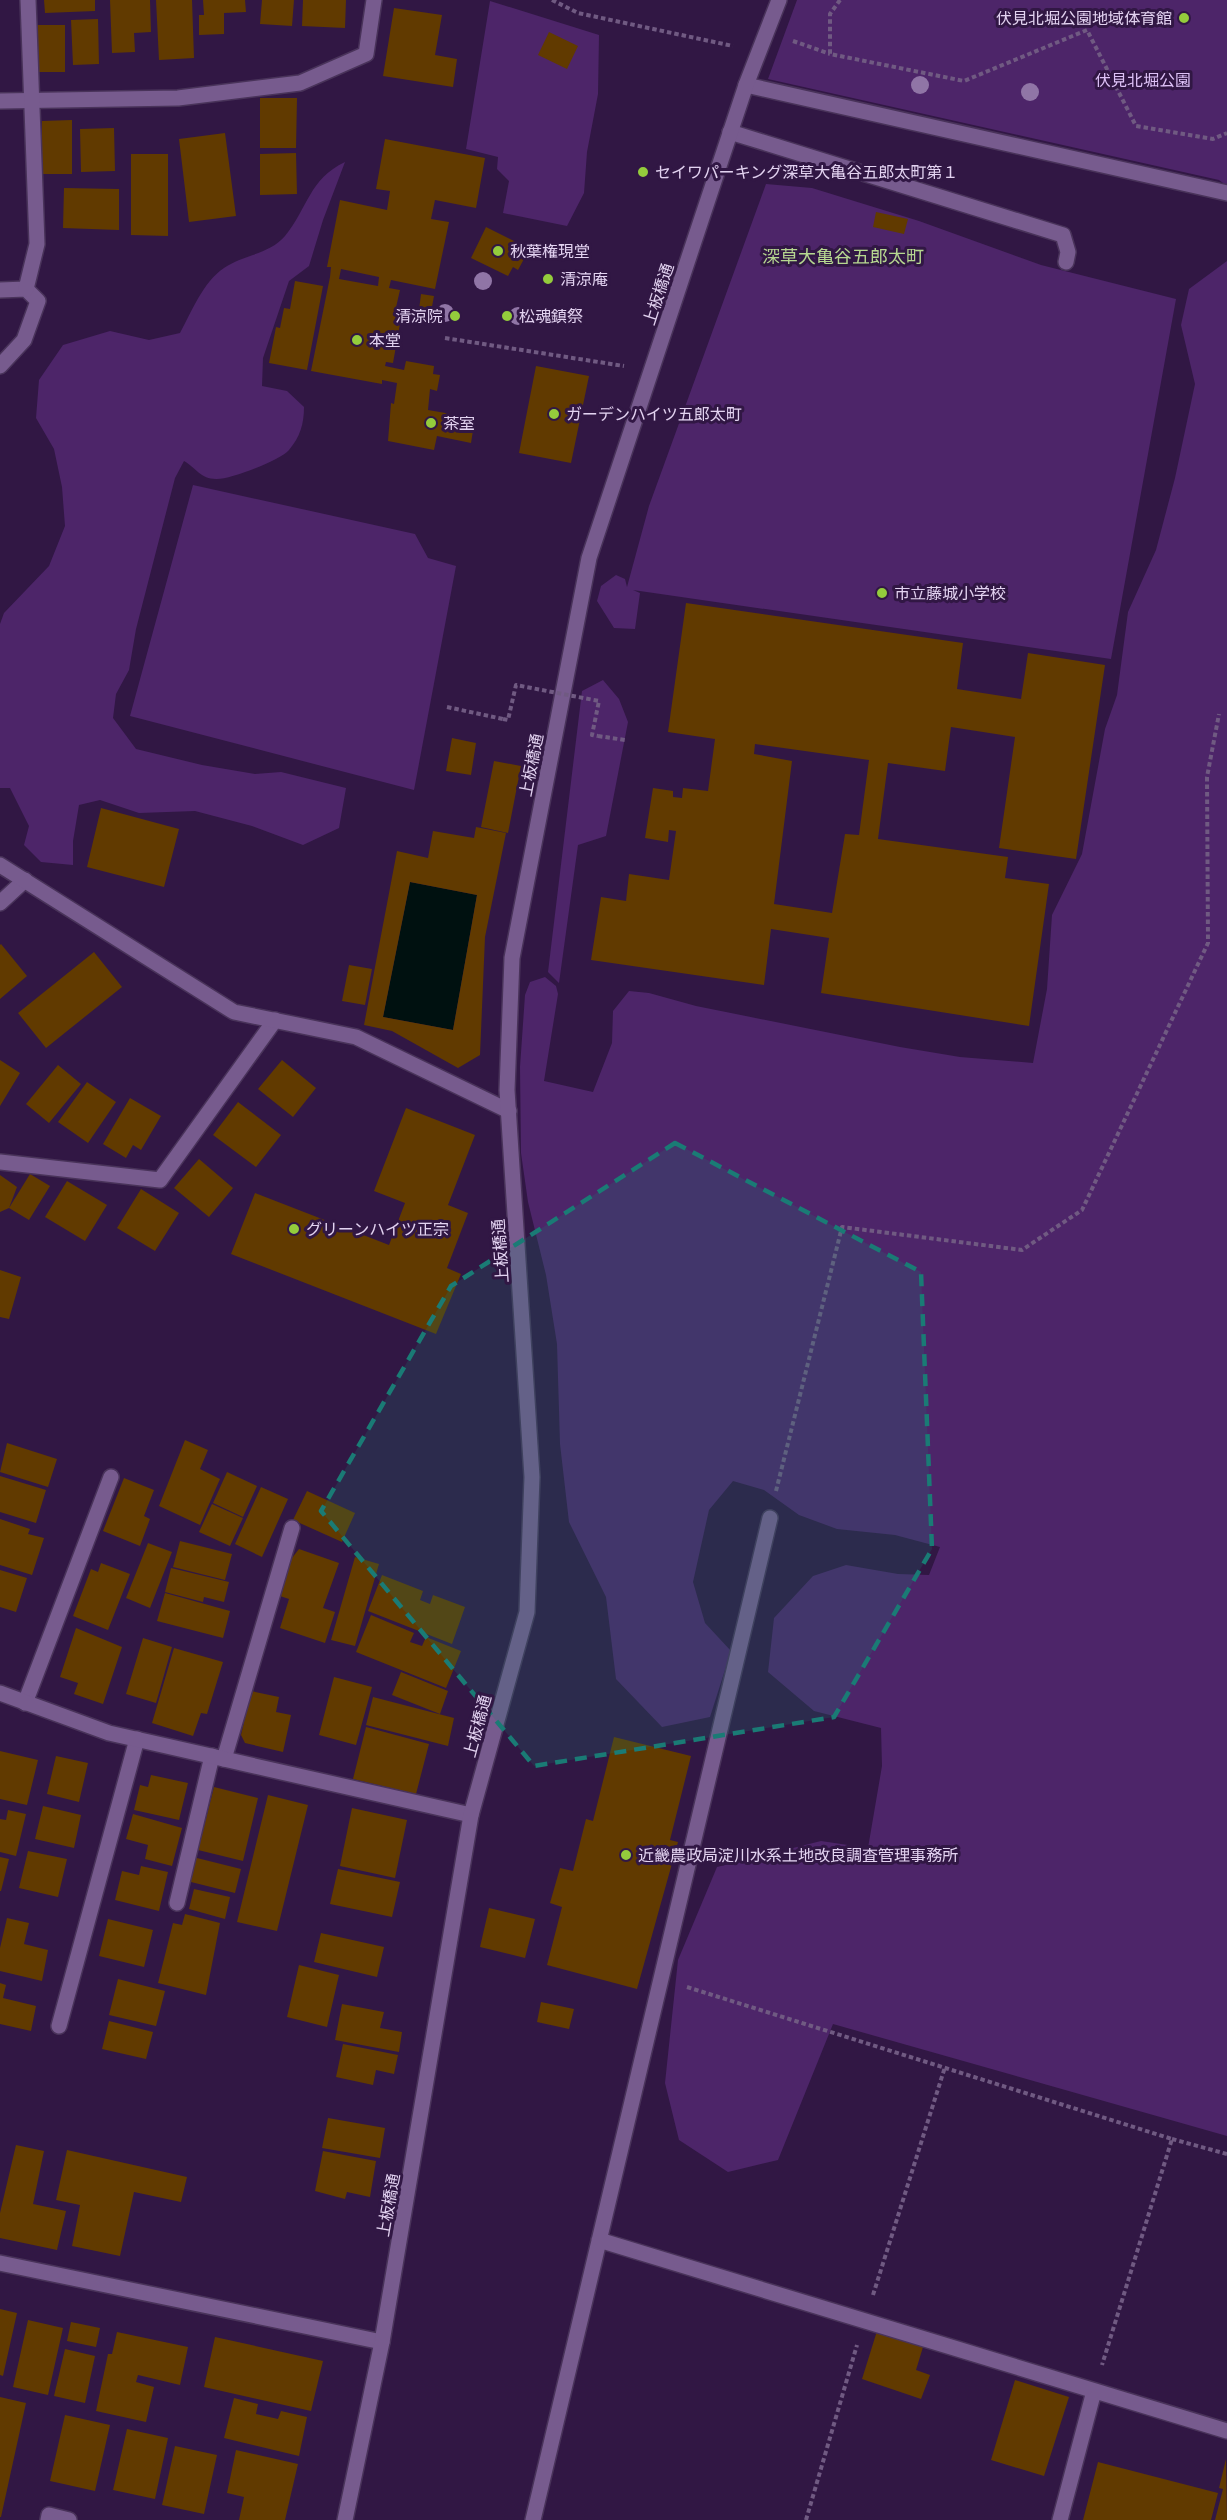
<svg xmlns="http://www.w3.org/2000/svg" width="1227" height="2520" viewBox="0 0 1227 2520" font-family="Overpass,'Noto Sans JP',sans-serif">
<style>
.green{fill:#4d2569}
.water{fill:#001110}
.building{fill:#613a00;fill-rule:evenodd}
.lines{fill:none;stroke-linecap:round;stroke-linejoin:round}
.service-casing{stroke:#49335a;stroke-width:18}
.minor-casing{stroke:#49335a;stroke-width:18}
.tertiary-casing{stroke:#49335a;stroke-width:18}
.path{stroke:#705a82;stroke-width:4;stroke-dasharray:4.5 3;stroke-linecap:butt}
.service{stroke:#775b8e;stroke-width:15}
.minor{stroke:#775b8e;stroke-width:15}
.tertiary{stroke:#775b8e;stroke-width:15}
.path-bridge{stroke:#705a82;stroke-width:4;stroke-dasharray:4.5 3;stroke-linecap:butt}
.tree{fill:#9075a6}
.marked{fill:#1a7b75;fill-opacity:0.2;stroke:#1a7b75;stroke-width:4.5;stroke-dasharray:12 8;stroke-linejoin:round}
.poi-dot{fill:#94cc3c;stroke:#311744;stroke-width:2}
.labels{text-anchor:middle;stroke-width:6;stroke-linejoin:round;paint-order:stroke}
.poi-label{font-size:16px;fill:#e3d3f1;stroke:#311744;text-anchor:start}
.park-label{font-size:16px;fill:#dec2f7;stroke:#311744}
.street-label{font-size:16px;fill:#e3d3f1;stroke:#311744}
.neighbourhood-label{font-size:18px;fill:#b6d790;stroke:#311744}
</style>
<rect width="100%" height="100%" fill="#311744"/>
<path class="green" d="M797,0H1227V186L1219,180L768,79Z
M490,1L599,35L598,94L587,152L584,193L567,226L503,213L509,181L497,169L498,157L466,149Z
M345,162L323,220L309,266L289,281L263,358L262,386L287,391L304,407C304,424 300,437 289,450C281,460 229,480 216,479C201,479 196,468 184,461L175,478L136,629L129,670L116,694L113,718L136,749L202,765L255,774L281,772L346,788L339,828L303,845L252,826L195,811L139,813L100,800L79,805L73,841V865L41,862L24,845L29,826L10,788H0V624L4,613L49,566L65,526L62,487L54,449L36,418L39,380L63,345L110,331L149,340L180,333C192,311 203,282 224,268C243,255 270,254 285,236C308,208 309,179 345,162Z
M766,184L812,188L919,221L1041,265L1176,299L1111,659L633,590L640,593L635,629L614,628L597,601L601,586L616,575L625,579L627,587L649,506Z
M1227,261V2136L833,2024L778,2160L728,2172L679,2140L665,2083L678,1960L717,1867L821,1841L868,1848L882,1766L881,1728L814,1711L768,1672L774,1618L813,1576L846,1565L898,1574L929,1575L940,1547L895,1535L837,1529L799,1515L764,1490L733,1481L709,1510L693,1582L705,1623L731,1651L710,1717L662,1727L616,1679L606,1597L569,1522L560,1444L557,1344L546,1275L528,1202L521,1153L520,1067L525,995L530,982L545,977L556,986L558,994L544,1081L593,1092L612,1043L613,1011L629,991L649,993L696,1006L900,1047L960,1057L1033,1063L1047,989L1052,915L1082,854L1105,729L1117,695L1128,612L1156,550L1175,478L1195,384L1181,325L1189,289Z
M193,485L415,534L428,558L456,566L414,790L130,716Z
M603,680L619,699L628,722L606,836L578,845L559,983L548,972L582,691Z"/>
<path class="water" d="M410,882L477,895L453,1030L383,1017Z"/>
<path class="building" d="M44,0H95V11L45,13Z
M110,0H150L151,32L134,33L135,52L112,53Z
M156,0H192L194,58L159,60Z
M203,0H245L246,12L224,13V34L199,35V15H204Z
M262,0H294L292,26L260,24Z
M303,0H346L345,28L302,26Z
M394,8L442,15L435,55L457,59L453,87L383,76Z
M98,19L99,64L73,65L71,20Z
M36,25H65V72H36Z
M549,32L578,46L567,69L538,55Z
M260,98H297L296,148H260Z
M72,120V174H42V121Z
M114,128L115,171L81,172L80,129Z
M225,133L236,216L189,222L179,139Z
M385,139L485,158L476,208L435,200L431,219L449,222L435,289L391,280L389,288L400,290L394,316L401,318L393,363L386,362L385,366L404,370L406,361L434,366L433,374L440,375L437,391L430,389L428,410L475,418L471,443L437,436L434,450L388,441L391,403L394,404L397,383L382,380V384L311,371L330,277L331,267H327L340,200L387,210L390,191L376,189ZM341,269L379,277L378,286L339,279Z
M296,153L297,194L260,195V154Z
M131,154H168V236L131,235Z
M64,188L119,189V230L63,228Z
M876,212L908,219L904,234L873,227Z
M486,227L524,246L520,255L525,257L518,270L513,267L508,276L471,258Z
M295,281L323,286L307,370L269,363L276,327L280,328L284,308L290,309Z
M421,294L434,296L431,312L419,310Z
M536,366L589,376L571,463L519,453Z
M686,603L963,643L957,689L1021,699L1028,653L1105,665L1076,859L999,848L1015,737L951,727L945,771L888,763L878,839L1008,857L1005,878L1049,884L1029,1026L821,993L829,938L771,929L764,985L591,960L601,897L626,901L629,874L669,880L676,831L669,830L668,842L645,838L653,788L673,791V797L682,798L683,788L708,791L715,739L668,732ZM755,744L869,760L859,835L845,834L832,913L774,904L792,761L754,754Z
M452,738L476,743L471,775L446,771Z
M494,761L521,766L508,833L481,827Z
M101,808L179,829L164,887L87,867Z
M476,827L506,833L485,937L480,1055L458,1068L392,1031L364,1025L397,851L428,858L433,831L474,838ZM410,882L477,895L453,1030L383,1017Z
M1,944L27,976L0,999V945Z
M94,952L122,987L46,1048L18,1013Z
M349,965L372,969L365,1005L342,1001Z
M0,1060L20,1073L0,1106Z
M282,1060L316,1088L293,1117L258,1089Z
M58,1065L81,1084L49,1123L26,1104Z
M87,1082L116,1102L88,1143L58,1122Z
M130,1098L161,1116L141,1150L133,1145L126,1158L103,1144Z
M238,1102L281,1135L256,1167L213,1135Z
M406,1108L475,1135L448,1205L468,1213L447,1268L461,1274L436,1334L231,1254L255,1193L389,1245L405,1203L374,1191Z
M199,1159L233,1188L209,1217L174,1188Z
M30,1174L50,1186L29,1220L9,1208L0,1212V1175L17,1187L9,1208Z
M67,1181L107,1205L85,1241L45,1217Z
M141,1189L179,1213L155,1251L117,1228Z
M0,1270L21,1277L9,1319L0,1317Z
M185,1440L208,1450L200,1469L220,1479L200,1525L159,1506Z
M7,1443L57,1459L48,1487L0,1472Z
M227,1472L257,1486L243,1517L213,1503Z
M0,1476L46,1490L36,1523L0,1512Z
M124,1478L154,1490L144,1516L150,1519L140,1546L103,1531Z
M261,1487L288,1499L262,1557L235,1544Z
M307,1491L355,1513L342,1542L293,1520Z
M212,1504L243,1518L230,1546L199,1532Z
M0,1519L30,1529L28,1534L44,1538L32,1575L0,1565Z
M180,1541L232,1554L225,1580L173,1567Z
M148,1543L172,1552L150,1608L126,1598Z
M299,1549L339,1563L323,1608L335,1612L325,1643L280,1628L289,1599L277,1595L288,1563Z
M355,1557L379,1564L355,1646L331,1640Z
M101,1563L130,1574L108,1630L73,1616L91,1569L98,1572Z
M171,1568L229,1582L224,1602L204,1597L203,1602L165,1592Z
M0,1570L27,1578L16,1612L0,1607Z
M382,1575L423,1591L420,1600L430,1604L433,1595L465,1607L452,1644L368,1611Z
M165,1593L230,1611L223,1638L157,1621Z
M371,1615L414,1633L410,1642L422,1646L426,1637L461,1651L446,1688L356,1652Z
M76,1628L122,1647L103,1704L74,1694L78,1683L60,1677Z
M143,1638L172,1647L156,1703L126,1694Z
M174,1648L223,1662L207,1714L201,1713L193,1736L152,1723Z
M401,1672L448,1691L440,1714L392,1695Z
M334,1677L372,1687L356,1745L319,1735Z
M251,1691L279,1697L276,1712L291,1715L283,1752L245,1743L241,1735Z
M373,1697L454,1718L448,1746L366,1725Z
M366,1727L429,1744L416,1794L353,1779Z
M614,1737L691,1756L670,1840L678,1842L637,1989L547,1965L562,1907L550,1903L560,1868L573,1871L586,1819L593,1821Z
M0,1751L38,1760L27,1805L0,1799Z
M56,1756L88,1763L79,1802L47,1794Z
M151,1775L188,1783L179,1820L134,1810L140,1785L148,1787Z
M214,1787L258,1798L243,1861L198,1850Z
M268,1795L308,1805L277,1931L237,1922Z
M43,1806L81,1815L74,1848L35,1839Z
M352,1808L407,1820L395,1878L340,1866Z
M8,1810L26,1814L16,1856L0,1852V1819L6,1820Z
M133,1814L182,1828L172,1866L145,1859L148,1845L126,1839Z
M28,1851L67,1859L58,1897L19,1888Z
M0,1857L9,1859L1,1891H0Z
M193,1857L241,1869L235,1893L187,1881Z
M141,1866L168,1872L159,1911L115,1900L122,1871L139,1875Z
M338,1869L400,1882L392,1917L330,1904Z
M194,1889L230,1897L225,1919L189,1909Z
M489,1908L535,1919L525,1958L480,1947Z
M185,1914L220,1923L206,1995L158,1983L173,1923L182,1925Z
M7,1918L29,1923L24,1944L48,1950L42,1981L0,1971V1948Z
M108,1919L153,1930L144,1967L99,1956Z
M321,1933L384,1947L377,1977L314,1962Z
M299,1965L339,1975L327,2027L287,2017Z
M118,1979L165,1991L156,2026L109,2015Z
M0,1983L6,1985L3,1998L36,2006L31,2031L0,2024Z
M541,2002L574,2009L569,2029L537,2022Z
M342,2004L384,2012L380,2028L402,2032L399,2052L335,2040Z
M109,2021L153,2032L146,2059L102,2049Z
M343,2044L398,2055L394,2074L376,2070L373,2085L336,2077Z
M328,2118L385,2128L380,2158L322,2148Z
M16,2145L44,2151L33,2204L66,2211L57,2250L0,2238V2213Z
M67,2150L187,2177L181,2202L134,2192L120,2256L72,2246L80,2205L56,2200Z
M323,2151L376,2161L370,2197L347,2192L345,2199L315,2191Z
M0,2309L17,2313L3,2376L0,2375Z
M28,2320L63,2328L48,2395L13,2387Z
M71,2322L100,2328L96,2347L67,2341Z
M877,2331L923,2347L916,2370L930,2375L921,2399L862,2379Z
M117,2332L188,2347L180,2385L138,2375L136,2382L154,2387L146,2422L96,2411L108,2354H112Z
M215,2337L323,2361L311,2411L204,2387Z
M65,2349L95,2356L85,2403L54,2396Z
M1015,2380L1069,2397L1044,2476L991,2460Z
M0,2397L26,2403L1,2517H0Z
M234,2398L258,2404L256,2414L278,2419L281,2411L307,2417L299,2456L224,2438Z
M65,2415L110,2425L95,2491L50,2481Z
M127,2429L168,2438L155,2499L113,2490Z
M175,2446L217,2455L204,2514L162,2505Z
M236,2450L298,2464L285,2520H239L244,2497L227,2493Z
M1226,2459L1227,2520H1215L1223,2489L1219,2488Z
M1098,2462L1218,2493L1211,2520H1083Z"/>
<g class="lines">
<defs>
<path id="service" d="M746,85L1227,193
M0,101L178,98L300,83L366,54L374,0
M730,132L1063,235L1068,252L1066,262
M0,290L26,289L38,301L24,340L0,366
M0,903L25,880
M0,1162L160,1180L275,1020
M25,1703L111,1477
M224,1759L292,1528
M177,1903L212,1756
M59,2026L137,1739
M599,2240L1227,2431
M48,2520L49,2515L69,2520
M533,2520L770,1518
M1060,2520L1094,2391"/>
<path id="minor" d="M26,289L37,244L28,0
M0,865L234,1012L356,1037L509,1111
M0,1693L109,1733L471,1815
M0,2263L382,2342"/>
<path id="tertiary" d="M345,2520L382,2342L471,1815L527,1612L532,1477L507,1090L512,958L589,558L746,85L779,0"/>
</defs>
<use href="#service" class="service-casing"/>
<use href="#minor" class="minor-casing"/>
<use href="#tertiary" class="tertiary-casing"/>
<path class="path" d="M552,0L578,13L733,46
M840,0L830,14V54L964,81L1087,30L1136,126L1213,139L1227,133
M793,41L830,54
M445,338L624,366
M447,707L503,719
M598,736L625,740
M776,1491L842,1227L1022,1250L1082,1210L1208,943L1207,777L1219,714
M687,1987L1172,2139L1102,2365
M1172,2139L1227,2154
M873,2295L945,2067
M806,2520L857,2345"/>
<use href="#service" class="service"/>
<use href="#minor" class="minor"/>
<use href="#tertiary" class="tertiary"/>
<path class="path-bridge" d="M503,719L508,720L516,685L599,701L592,735L598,736"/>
</g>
<g class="tree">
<circle cx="920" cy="85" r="9"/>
<circle cx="1030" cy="92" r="9"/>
<circle cx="483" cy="281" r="9"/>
<circle cx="445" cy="313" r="9"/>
<circle cx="518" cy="316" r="9"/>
</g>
<path class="marked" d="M675,1143L921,1272L932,1549L834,1717L534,1766L321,1511L451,1286Z"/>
<g class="poi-dot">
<circle cx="1184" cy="18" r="6"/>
<circle cx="643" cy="172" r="6"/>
<circle cx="498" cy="251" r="6"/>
<circle cx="548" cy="279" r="6"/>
<circle cx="455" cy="316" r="6"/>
<circle cx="507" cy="316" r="6"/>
<circle cx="357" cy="340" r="6"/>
<circle cx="554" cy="414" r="6"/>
<circle cx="431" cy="423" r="6"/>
<circle cx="882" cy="593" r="6"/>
<circle cx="294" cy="1229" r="6"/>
<circle cx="626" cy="1855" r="6"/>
</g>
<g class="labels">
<g class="poi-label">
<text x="1172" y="24" text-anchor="end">伏見北堀公園地域体育館</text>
<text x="655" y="178">セイワパーキング深草大亀谷五郎太町第１</text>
<text x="510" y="257">秋葉権現堂</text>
<text x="560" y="285">清涼庵</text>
<text x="443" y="322" text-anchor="end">清涼院</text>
<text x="519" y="322">松魂鎮祭</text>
<text x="369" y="346">本堂</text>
<text x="566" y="420">ガーデンハイツ五郎太町</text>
<text x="443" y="429">茶室</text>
<text x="894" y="599">市立藤城小学校</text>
<text x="306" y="1235">グリーンハイツ正宗</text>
<text x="638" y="1861">近畿農政局淀川水系土地改良調査管理事務所</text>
</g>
<g class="park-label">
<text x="1143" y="86">伏見北堀公園</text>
</g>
<g class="street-label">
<text transform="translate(658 294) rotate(-72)" y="6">上板橋通</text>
<text transform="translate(531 765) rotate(-79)" y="6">上板橋通</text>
<text transform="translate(500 1251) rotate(-94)" y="6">上板橋通</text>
<text transform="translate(477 1726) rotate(-75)" y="6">上板橋通</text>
<text transform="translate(388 2205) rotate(-80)" y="6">上板橋通</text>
</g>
<g class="neighbourhood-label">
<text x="843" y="263">深草大亀谷五郎太町</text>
</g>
</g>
</svg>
